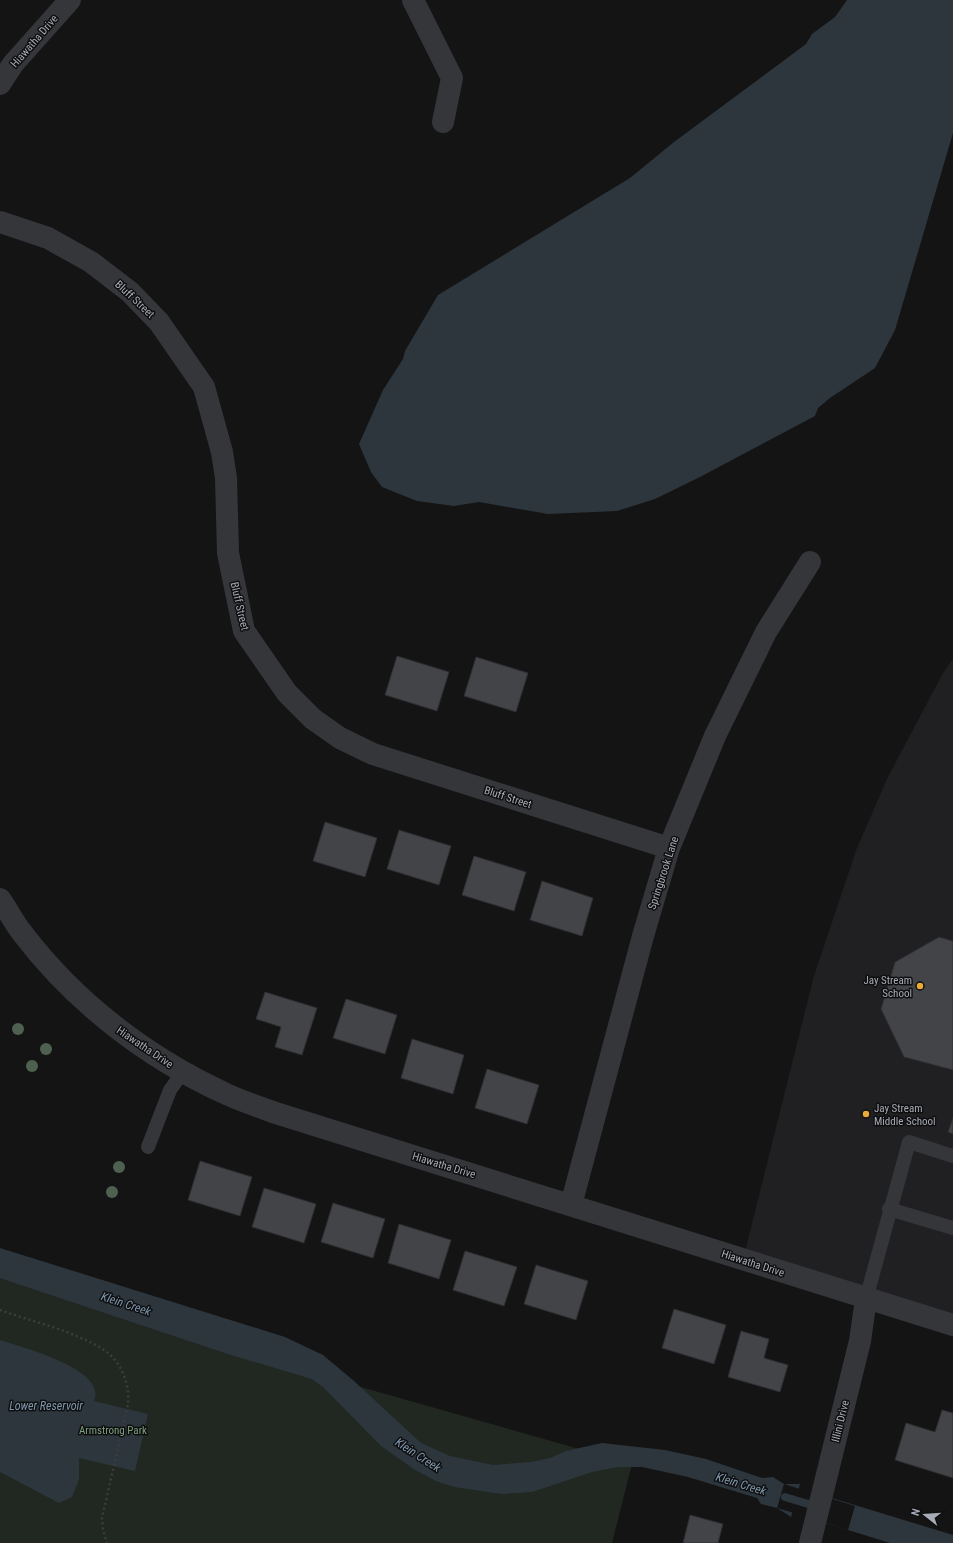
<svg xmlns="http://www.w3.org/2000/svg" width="953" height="1543" viewBox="0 0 953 1543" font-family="'Roboto Condensed',sans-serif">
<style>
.built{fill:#202022}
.green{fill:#202821}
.water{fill:#2d363d}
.pier{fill:#141415}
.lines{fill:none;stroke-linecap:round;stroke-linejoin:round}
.stream{stroke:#2d363d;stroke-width:8}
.building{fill:#434448;stroke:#2e2e31}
.path{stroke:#3b3d41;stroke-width:2.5;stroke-dasharray:2 3;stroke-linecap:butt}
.service{stroke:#35363a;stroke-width:14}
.minor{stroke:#35363a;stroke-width:22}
.tree{fill:#4e604f}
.poi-dot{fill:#eaac37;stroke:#0f0f10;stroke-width:1.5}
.labels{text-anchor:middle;stroke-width:3;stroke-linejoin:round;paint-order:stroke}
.street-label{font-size:11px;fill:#a6abb5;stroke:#0f0f10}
.poi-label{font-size:11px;fill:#a6abb5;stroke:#0f0f10;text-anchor:end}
.park-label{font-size:11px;fill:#7d9f7f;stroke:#0f0f10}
.water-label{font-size:12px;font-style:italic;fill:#7e98af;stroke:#0f0f10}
</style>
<rect width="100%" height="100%" fill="#141415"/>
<path class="built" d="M953,659V1317L745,1252L814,976L857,848L887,779L943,673Z"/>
<path class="green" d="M0,1277L227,1349L632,1464L612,1543H0Z"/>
<path class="water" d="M847,0H953V133L895,330L875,368L830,398L818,408L815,416L700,477L655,499L617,511L548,514L479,502L454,506L417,501L382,487L371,472L359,444L383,390L403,359L405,351L438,295L630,178L674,142L806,44L812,34L835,17Z
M0,1248L285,1337L323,1355L354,1381L421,1443L450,1456L493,1465L531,1462L550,1458L566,1451L602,1443L665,1450L706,1459L762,1478L773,1477L784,1484H800L791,1517L777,1508L761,1504L757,1498L688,1477L642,1467H618L592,1472L532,1492L502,1494L454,1487L436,1481L415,1470L381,1446L324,1388L312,1379L231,1355L0,1278Z
M0,1340C21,1347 108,1369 94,1401L148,1414L135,1471L79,1458V1479L72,1497L59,1503L0,1472Z
M822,1495L953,1535V1543H890L816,1520Z"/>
<path class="pier" d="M784,1484L800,1489L794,1513L777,1508Z
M820,1495L855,1506L848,1530L814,1519Z"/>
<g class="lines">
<path class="stream" d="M785,1497L818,1507"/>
</g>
<path class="building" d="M397,656L449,672L437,711L385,695Z
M476,657L528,673L516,712L464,696Z
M325,822L377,838L365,877L313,861Z
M399,830L451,846L439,885L387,869Z
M474,856L526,872L514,911L462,895Z
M542,881L593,898L582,936L530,920Z
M939,937L953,941V1070L904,1057L881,1009L895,962Z
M265,992L317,1008L302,1055L275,1047L281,1027L256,1019Z
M346,999L397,1015L385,1054L333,1038Z
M412,1039L464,1055L453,1094L401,1078Z
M487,1069L539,1085L527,1124L475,1108Z
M953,1118V1134L948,1132Z
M200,1161L252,1177L240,1216L188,1200Z
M264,1188L316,1204L304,1243L252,1227Z
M333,1203L385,1219L373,1258L321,1242Z
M399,1224L451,1240L439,1279L388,1263Z
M465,1251L517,1267L504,1306L453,1290Z
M536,1265L588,1281L576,1320L524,1304Z
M674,1309L726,1325L714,1364L662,1348Z
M741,1331L769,1339L764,1358L788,1365L780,1392L728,1377Z
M942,1410L953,1413V1478L895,1460L906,1423L935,1432Z
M690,1515L723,1524L718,1543H683Z"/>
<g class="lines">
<path class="path" d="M0,1310C33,1322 75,1331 104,1350C121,1361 130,1384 128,1404L102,1518L103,1530L107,1543"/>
<path class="service" d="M148,1147L170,1090L183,1072
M889,1209L953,1228
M866,1299L909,1142L953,1156"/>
<path class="minor" d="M413,0L452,78L443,122
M0,84L13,64L70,0
M0,222L48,238L91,262L130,292L159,322L204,387L222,452L226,478L228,553L244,631L287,693L313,719L340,738L373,754L669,848
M0,899C8,910 14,923 23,934C75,1002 145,1056 222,1092C240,1101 260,1107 279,1114L953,1325
M571,1205L643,936L669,848L715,736L766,632L810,562
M810,1543L860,1341L866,1299"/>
</g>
<g class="tree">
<circle cx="18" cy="1029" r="6"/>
<circle cx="46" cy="1049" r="6"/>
<circle cx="32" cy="1066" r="6"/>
<circle cx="119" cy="1167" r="6"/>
<circle cx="112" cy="1192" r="6"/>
</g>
<g class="poi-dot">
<circle cx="920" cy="986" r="4"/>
<circle cx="866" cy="1114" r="4"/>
</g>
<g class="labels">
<g class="street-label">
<text transform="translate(34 41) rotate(-49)" y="4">Hiawatha Drive</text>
<text transform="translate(135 299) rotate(43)" y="4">Bluff Street</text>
<text transform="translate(240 606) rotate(77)" y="4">Bluff Street</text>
<text transform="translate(508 797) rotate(18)" y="4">Bluff Street</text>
<text transform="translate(663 873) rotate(-72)" y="4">Springbrook Lane</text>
<text transform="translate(145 1047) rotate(34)" y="4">Hiawatha Drive</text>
<text transform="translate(444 1165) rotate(17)" y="4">Hiawatha Drive</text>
<text transform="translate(753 1263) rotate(18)" y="4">Hiawatha Drive</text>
<text transform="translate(840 1421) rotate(-76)" y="4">Illini Drive</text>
</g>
<g class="poi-label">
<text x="912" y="984">Jay Stream<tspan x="912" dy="13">School</tspan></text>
<text x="874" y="1112" text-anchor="start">Jay Stream<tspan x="874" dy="13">Middle School</tspan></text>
</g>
<g class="park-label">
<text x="113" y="1434">Armstrong Park</text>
</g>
<g class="water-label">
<text transform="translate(126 1304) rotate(18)" y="4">Klein Creek</text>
<text x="46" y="1410">Lower Reservoir</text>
<text transform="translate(418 1455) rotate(33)" y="4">Klein Creek</text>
<text transform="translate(741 1484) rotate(17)" y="4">Klein Creek</text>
</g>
</g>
<g transform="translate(925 1515) rotate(287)" stroke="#0f0f10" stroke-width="3" paint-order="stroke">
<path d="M0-3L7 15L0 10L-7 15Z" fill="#a6abb5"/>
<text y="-6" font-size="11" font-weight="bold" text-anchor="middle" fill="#a6abb5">N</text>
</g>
</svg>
